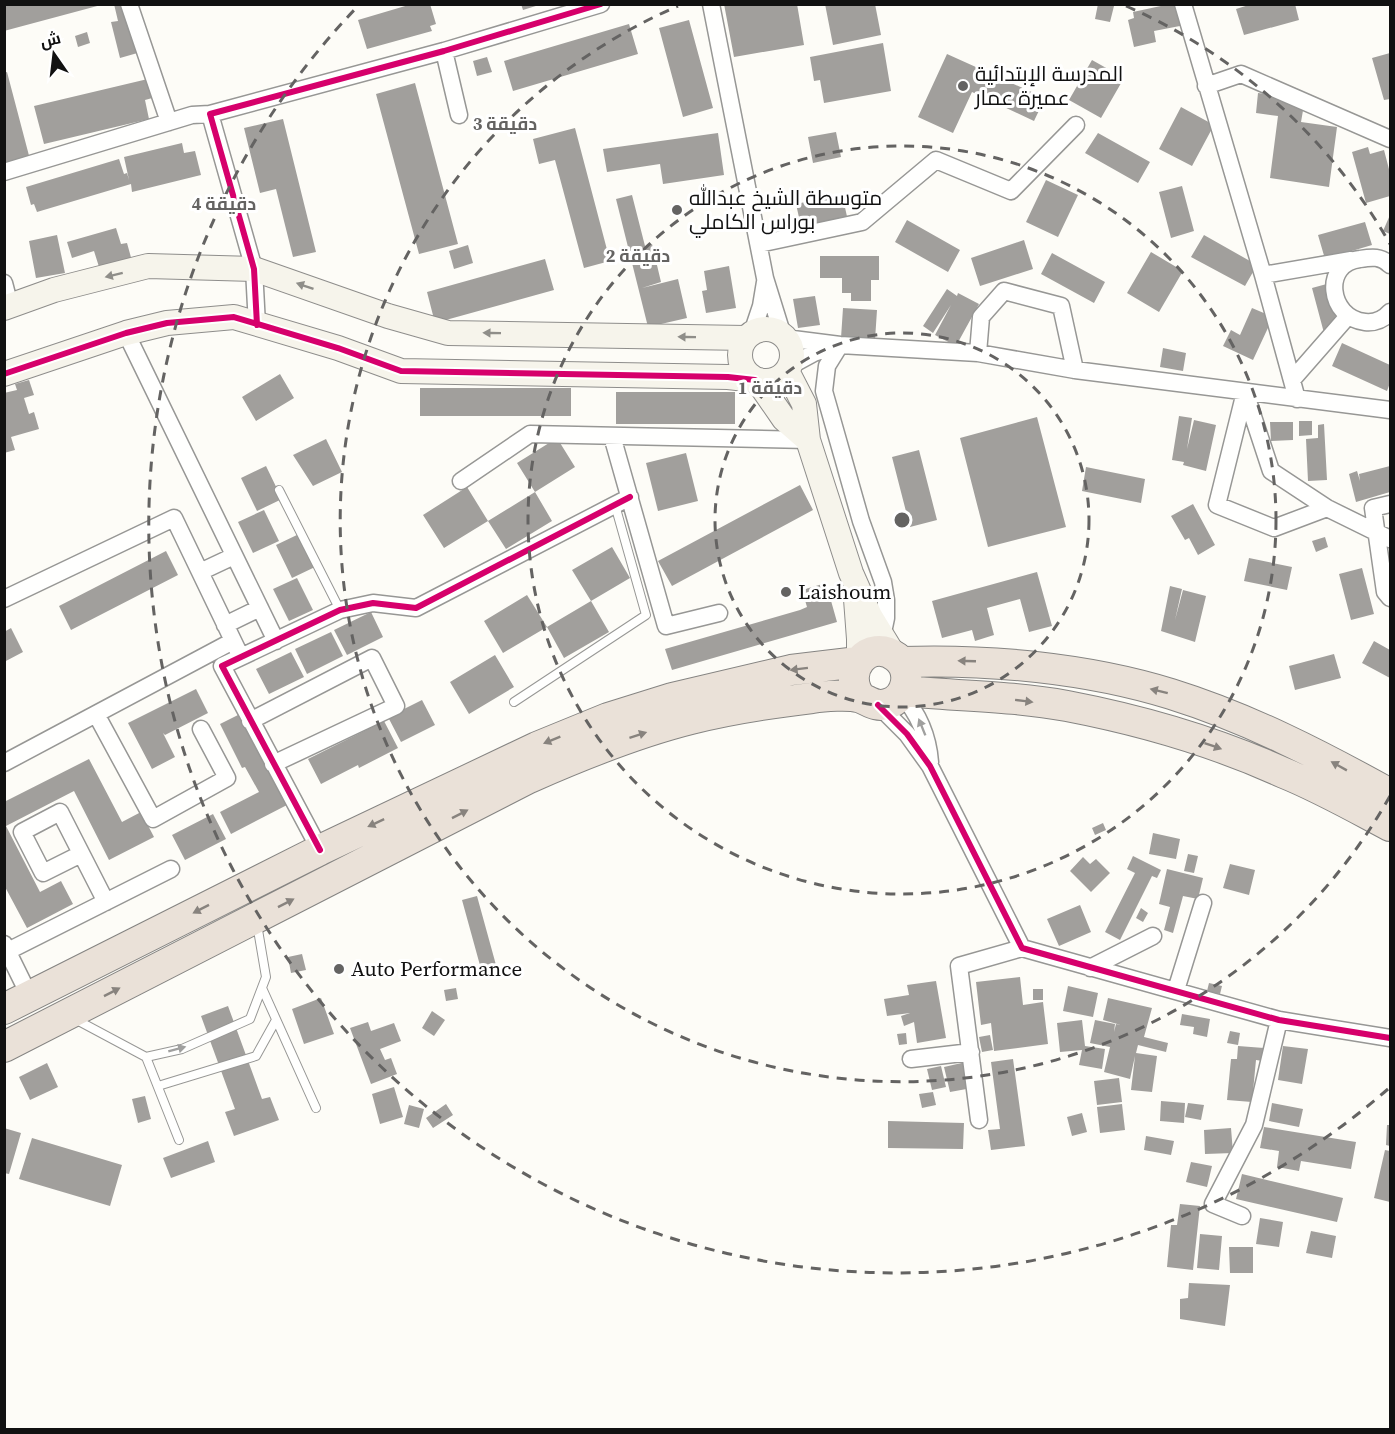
<svg xmlns="http://www.w3.org/2000/svg" width="1395" height="1434" viewBox="0 0 1395 1434" font-family="'Source Serif 4',Cairo,serif">
<style>
.building{fill:#a19f9c}
.lines{fill:none;stroke-linecap:round;stroke-linejoin:round}
.lane-casing{stroke:#979795;stroke-width:10}
.street-casing{stroke:#979795;stroke-width:19}
.secondary-casing{stroke:#8e8d8b;stroke-width:26}
.highway-casing{stroke:#858482;stroke-width:32}
.lane{stroke:#fffffe;stroke-width:8}
.street{stroke:#fffffe;stroke-width:16}
.secondary{stroke:#f6f4eb;stroke-width:24}
.highway{stroke:#eae1d8;stroke-width:30}
.cycleway-casing{stroke:#fff;stroke-width:10}
.cycleway{stroke:#d6006c;stroke-width:6}
.oneway{fill:#8f8e89}
.oneway2{fill:#88837e}
.oneway3{fill:#a0a09f}
.ring{fill:none;stroke:#646362;stroke-width:3;stroke-dasharray:10 8}
.poi-dot{fill:#646362;stroke:#fff;stroke-width:2}
.labels{text-anchor:middle;stroke-width:6;stroke-linejoin:round;paint-order:stroke}
.poi-label{font-size:21px;fill:#111;stroke:#fff;text-anchor:start}
.centre{fill:#646362;stroke:#fff;stroke-width:3}
.ring-label{font-size:18px;text-anchor:middle;font-weight:bold;fill:#646362;stroke:#fff;stroke-width:6;stroke-linejoin:round;paint-order:stroke}
</style>
<rect width="100%" height="100%" fill="#fdfcf7"/>
<path class="building" d="M4,4H101V5L4,31Z
M114,4H130L141,52L120,58L111,22L118,21Z
M412,4H430L436,24L430,26L432,31L367,49L358,20Z
M521,4H539V5L523,10Z
M724,4H797L804,45L734,57Z
M825,4H875L881,35L833,45Z
M1098,4L1114,6L1110,22L1095,19Z
M1170,4H1180L1185,25L1154,31L1156,42L1134,47L1128,20L1134,18L1133,12Z
M1252,4H1295L1299,20L1244,35L1236,9Z
M689,20L713,108L683,117L659,28Z
M629,24L638,54L513,91L504,61Z
M87,32L90,43L78,47L75,36Z
M883,43L891,91L824,103L820,80L814,81L810,57Z
M1390,53V99L1384,100L1372,58Z
M947,54L1045,98L1034,121L972,92L953,133L918,117Z
M487,57L492,72L477,76L473,61Z
M1092,60L1124,78L1101,118L1069,100Z
M7,72L32,167L8,173L4,160V73Z
M152,78L156,97L145,100L149,119L44,144L34,106Z
M415,83L458,244L419,254L376,94Z
M1258,93L1305,99L1301,122L1337,127L1329,187L1270,178L1278,116L1256,113Z
M1181,107L1214,125L1192,166L1159,149Z
M283,119L316,252L293,257L276,189L260,193L244,128Z
M575,128L610,261L584,268L555,160L539,164L533,139Z
M836,132L841,157L813,163L808,137Z
M718,133L724,175L663,184L660,164L607,172L603,149Z
M1098,133L1150,162L1138,183L1085,153Z
M182,143L184,153L195,151L201,175L132,192L131,184L37,212L34,204L31,205L26,187L119,159L124,174L127,173L129,180L124,157Z
M1368,147L1370,154L1384,150L1390,173V196L1366,203L1352,152Z
M1046,180L1078,195L1058,237L1026,222Z
M1182,186L1194,231L1171,238L1159,192Z
M842,194L848,221L802,231L796,204Z
M632,195L645,246L652,244L661,282L642,288L678,279L687,318L648,327L616,199Z
M1390,215V234L1383,231Z
M907,220L960,250L948,272L895,242Z
M1365,222L1372,245L1325,259L1318,235Z
M116,228L121,244L127,243L132,261L100,270L94,251L72,258L67,242Z
M57,235L65,273L36,278L29,241Z
M1204,235L1257,265L1245,286L1191,257Z
M1024,240L1033,269L980,286L971,258Z
M468,245L473,263L454,269L449,251Z
M1151,252L1183,271L1159,312L1127,293Z
M1052,253L1105,282L1094,303L1041,274Z
M820,256H879V280H871V301H851V293H842V278H820Z
M545,259L554,290L435,323L427,292Z
M729,266L736,308L706,313L702,291L707,290L704,271Z
M1334,282L1347,326L1324,333L1312,288Z
M947,289L957,296L958,293L979,304L956,346L935,335L951,305L933,333L923,326Z
M815,296L820,325L798,328L793,299Z
M843,308L877,310L875,340L841,338Z
M1252,308L1273,317L1253,360L1223,346L1231,330L1240,335Z
M1342,343L1390,365V383L1387,391L1332,366Z
M1163,348L1186,353L1183,371L1160,367Z
M280,374L294,398L256,421L242,397Z
M29,380L34,395L24,398L29,414L34,412L39,429L11,437L15,450L4,453V393L17,390L15,384Z
M420,388H571V416H420Z
M616,392H735V424H616Z
M1179,416L1192,418L1187,449L1194,420L1216,425L1206,471L1183,465L1184,462L1172,460Z
M1037,417L1066,527L988,547L960,438Z
M1299,421H1312V435L1299,436Z
M1270,422H1293V440L1271,441Z
M1324,424L1327,480L1308,481L1306,439L1318,438V425Z
M557,438L575,467L535,492L552,521L506,549L488,521L444,548L423,515L467,487L488,521L535,492L517,463Z
M326,439L342,472L313,486L293,455Z
M919,450L937,520L910,527L892,457Z
M686,453L698,501L658,511L646,463Z
M266,466L282,499L257,511L241,478Z
M1390,466V492L1356,502L1349,474L1357,471L1360,481L1359,474Z
M1086,467L1145,479L1141,503L1082,491Z
M800,485L813,510L672,586L658,561Z
M1193,504L1215,545L1198,555L1189,538L1185,540L1171,516Z
M264,510L279,541L253,553L238,522Z
M299,534L315,567L292,578L276,545Z
M1325,537L1328,547L1316,552L1312,541Z
M612,547L630,578L591,601L572,570Z
M166,551L178,575L71,630L59,606Z
M1249,558L1292,567L1287,590L1244,581Z
M1362,568L1374,614L1351,620L1339,574Z
M1037,572L1052,626L1029,632L1020,599L987,608L994,635L975,641L972,630L942,638L932,601Z
M297,578L313,610L289,621L273,589Z
M826,583L837,622L672,670L665,649L800,610L807,607L802,590Z
M1170,586L1182,589L1175,620L1183,590L1206,596L1195,642L1161,631Z
M527,595L547,627L503,653L484,621Z
M591,601L609,632L564,658L547,627Z
M371,612L383,637L347,655L334,630Z
M11,628L23,652L4,662V632Z
M331,632L343,656L307,674L295,649Z
M1374,641L1390,650V678L1362,663Z
M291,652L304,677L269,694L256,669Z
M1334,654L1341,678L1295,690L1289,666Z
M495,655L514,687L469,714L450,682Z
M196,689L208,713L165,735L163,733L175,757L152,769L128,723Z
M422,700L435,725L401,742L388,717Z
M240,714L287,805L231,834L220,812L259,792L245,767L242,768L220,724Z
M384,721L398,748L359,768L358,765L321,784L308,759Z
M89,759L122,822L141,812L154,837L109,860L74,791L6,826L40,892L61,881L73,904L27,928L4,885V802Z
M213,814L226,839L185,860L172,835Z
M1103,823L1106,830L1095,835L1092,828Z
M1153,833L1180,839L1176,859L1149,854Z
M1188,854L1198,856L1194,873L1184,871Z
M1133,856L1161,870L1157,878L1152,876L1120,940L1105,932L1135,873L1127,869Z
M1083,857L1090,864L1096,859L1110,873L1091,892L1070,871Z
M1230,864L1255,870L1249,895L1223,888Z
M1167,869L1203,878L1198,899L1183,896L1173,933L1164,930L1170,907L1159,904Z
M477,896L496,965L481,969L462,900Z
M1080,905L1091,932L1059,946L1047,919Z
M1141,908L1148,913L1143,922L1136,918Z
M302,954L306,970L291,973L288,957Z
M1020,977L1023,1005L1043,1002L1048,1044L994,1051L991,1023L981,1025L976,982Z
M936,981L946,1038L917,1043L914,1022L904,1026L901,1016L910,1013L887,1016L884,999L909,995L907,985Z
M1209,983L1222,986L1220,994L1207,991Z
M1068,986L1098,993L1093,1017L1063,1011Z
M456,988L458,999L446,1001L444,990Z
M1033,989H1043V1000H1033Z
M321,998L334,1034L304,1044L292,1009Z
M1108,998L1152,1008L1144,1037L1168,1043L1166,1052L1138,1045L1136,1053L1157,1056L1152,1092L1131,1090L1135,1056L1130,1079L1104,1072L1110,1047L1090,1043L1095,1020L1115,1024L1114,1032L1116,1024L1121,1025L1103,1020Z
M228,1006L262,1099L270,1097L279,1120L234,1136L225,1112L235,1109L201,1016Z
M432,1011L445,1020L434,1036L422,1028Z
M1182,1014L1210,1019L1207,1037L1193,1034L1194,1027L1180,1025Z
M1082,1020L1085,1046L1105,1049L1102,1069L1079,1065L1082,1050L1060,1052L1057,1023Z
M368,1022L371,1031L394,1023L401,1041L380,1049L385,1060L391,1058L397,1074L371,1084L350,1028Z
M1230,1031L1240,1033L1238,1045L1227,1043Z
M906,1033L907,1044L899,1045L897,1034Z
M990,1035L993,1050L982,1052L979,1037Z
M1238,1046L1264,1048L1263,1061L1256,1060L1252,1102L1227,1100L1231,1059H1237Z
M1283,1046L1308,1049L1302,1084L1278,1080Z
M1013,1059L1025,1146L991,1150L988,1130L1000,1129L991,1062Z
M966,1062L972,1088L950,1092L944,1067Z
M47,1063L58,1087L30,1100L19,1077Z
M941,1066L946,1087L932,1090L927,1069Z
M1119,1078L1122,1102L1097,1105L1094,1081Z
M394,1087L403,1117L380,1124L372,1094Z
M933,1092L936,1105L922,1108L919,1094Z
M145,1096L151,1119L138,1123L132,1099Z
M1161,1101L1185,1103L1184,1123L1160,1121Z
M1188,1103L1204,1105L1201,1120L1185,1117Z
M1272,1103L1303,1109L1299,1127L1269,1121Z
M446,1104L453,1115L433,1128L426,1118Z
M1122,1104L1125,1130L1100,1133L1097,1107Z
M409,1105L424,1109L419,1128L404,1124Z
M1082,1113L1087,1132L1072,1136L1067,1117Z
M888,1121L964,1123L963,1149L888,1148Z
M1387,1125H1390V1146L1386,1145Z
M1264,1127L1356,1142L1351,1169L1301,1161L1299,1171L1277,1167L1279,1151L1260,1148Z
M4,1128L21,1133L9,1174L4,1173Z
M1231,1128L1233,1153L1205,1154L1204,1130Z
M1146,1136L1174,1141L1171,1155L1144,1150Z
M32,1138L122,1165L110,1206L19,1179Z
M208,1141L215,1162L171,1178L163,1158Z
M1385,1150L1390,1151V1202L1374,1198Z
M1191,1162L1212,1166L1207,1187L1186,1182Z
M1242,1174L1343,1198L1337,1222L1236,1199Z
M1180,1204L1200,1206L1193,1270L1167,1267L1171,1225H1177Z
M1260,1218L1283,1222L1279,1247L1256,1244Z
M1311,1231L1336,1236L1332,1258L1306,1253Z
M1200,1234L1222,1236L1219,1270L1197,1268Z
M1229,1247H1253V1273H1230Z
M1189,1283L1230,1285L1225,1326L1180,1319V1299L1188,1298Z"/>
<g class="lines">
<defs>
<path id="lane" d="M279,490L340,610
M514,702L646,615L615,505
M262,988L316,1108
M73,1018L146,1057L182,1049L250,1019L266,977L257,924
M146,1057L179,1140
M158,1086L256,1056L276,1020"/>
<path id="street" d="M129,4L169,122
M711,4L765,278L783,336
M1183,4L1263,275L1297,399
M444,51L459,115
M1206,86L1241,74L1390,139
M4,172L192,115L210,114
M759,244L862,222L936,160L1011,191L1076,125
M1390,265C1381,256 1372,257 1360,259C1322,263 1328,318 1365,322C1375,323 1384,319 1390,312
M1263,275L1351,260
M4,283L10,306
M257,325L254,269L210,114L444,51L601,4
M126,333L276,641
M752,333L761,306L765,282
M785,338L840,345L978,353L1075,370L1390,410
M840,345L827,366L824,391L861,521L883,582L886,600V618L882,637
M978,353L981,317L1004,291L1061,306L1075,370
M790,366L814,353L836,346
M1292,380L1348,316
M612,436L666,626L719,613
M461,481L530,434L808,440
M1390,504L1373,508L1385,592L1390,598
M1327,508L1274,528L1217,505L1245,392L1271,471L1327,508L1390,539
M234,556L200,572L238,651
M4,599L174,518L200,572
M225,625L260,608
M901,694C919,714 928,735 930,762
M878,705L907,734L930,766L1022,948L1279,1020L1390,1038
M96,714L153,819L227,778L201,729
M250,721L372,658L396,706L273,764
M4,763L233,641
M320,850L222,666L340,610L373,603L416,608L630,497
M81,854L43,873L22,832L60,812L106,902
M4,944L29,995
M4,953L171,869
M1090,968L1153,936
M1176,990L1203,903
M911,1059L971,1052
M979,1120L959,966L1022,948
M1242,1216L1213,1204L1254,1125L1279,1020"/>
<path id="secondary" d="M4,308L54,290L148,266L254,269L388,316L448,333L746,338
M740 355a26 26 0 1 1 52 0a26 26 0 1 1-52 0Z
M787,371L804,404L808,440L851,573L870,616L895,657
M4,374L126,333L167,323L234,317L338,348L401,371L728,377L755,380
M757,380L784,419L808,440
M856,599L859,639V661"/>
<path id="highway" d="M901,662C989,659 1087,668 1171,694C1248,718 1320,755 1390,794
M903,691C957,696 1013,696 1067,706C1140,720 1216,742 1284,773C1321,788 1356,808 1390,826
M4,1009L320,850L537,747L608,718L672,698L791,670L858,662
M4,1047L529,778C581,755 635,733 691,719C730,709 771,703 812,698C823,696 851,694 861,698C871,702 876,707 887,704C908,698 913,670 896,657C869,637 840,671 861,698"/>
</defs>
<use href="#lane" class="lane-casing"/>
<use href="#street" class="street-casing"/>
<use href="#secondary" class="secondary-casing"/>
<use href="#highway" class="highway-casing"/>
<use href="#lane" class="lane"/>
<use href="#street" class="street"/>
<use href="#secondary" class="secondary"/>
<use href="#highway" class="highway"/>
<defs>
<path id="cycleway" d="M257,325L254,269L210,114L444,51L601,4
M4,374L126,333L167,323L234,317L338,348L401,371L728,377L755,380
M878,705L907,734L930,766L1022,948L1279,1020L1390,1038
M320,850L222,666L340,610L373,603L416,608L630,497"/>
</defs>
<use href="#cycleway" class="cycleway-casing"/>
<use href="#cycleway" class="cycleway"/>
</g>
<defs><path id="oneway-solid" d="M-6-.8H1V-3.2L6.5 0L1 3.2V.8H-6Z" transform="scale(1.5)"/></defs>
<g class="oneway">
<use href="#oneway-solid" transform="translate(114 275) rotate(166)"/>
<use href="#oneway-solid" transform="translate(305 286) rotate(-161)"/>
<use href="#oneway-solid" transform="translate(492 333) rotate(-179)"/>
<use href="#oneway-solid" transform="translate(687 337) rotate(-179)"/>
</g>
<g class="oneway2">
<use href="#oneway-solid" transform="translate(967 661) rotate(-178)"/>
<use href="#oneway-solid" transform="translate(799 669) rotate(173)"/>
<use href="#oneway-solid" transform="translate(1159 691) rotate(-166)"/>
<use href="#oneway-solid" transform="translate(1024 701) rotate(7)"/>
<use href="#oneway-solid" transform="translate(638 735) rotate(-18)"/>
<use href="#oneway-solid" transform="translate(552 740) rotate(158)"/>
<use href="#oneway-solid" transform="translate(1213 746) rotate(19)"/>
<use href="#oneway-solid" transform="translate(1339 766) rotate(-151)"/>
<use href="#oneway-solid" transform="translate(460 814) rotate(-27)"/>
<use href="#oneway-solid" transform="translate(376 823) rotate(155)"/>
<use href="#oneway-solid" transform="translate(286 903) rotate(-27)"/>
<use href="#oneway-solid" transform="translate(201 909) rotate(153)"/>
<use href="#oneway-solid" transform="translate(112 992) rotate(-27)"/>
</g>
<g class="oneway3">
<use href="#oneway-solid" transform="translate(922 727) rotate(-112)"/>
<use href="#oneway-solid" transform="translate(177 1049) rotate(-15)"/>
</g>
<g class="ring">
<circle cx="902" cy="520" r="187"/>
<circle cx="902" cy="520" r="374"/>
<path d="M1390 796A561 561 0 1 1 678 6M1126 6A561 561 0 0 1 1390 244"/>
<path d="M1388 1089A748 748 0 0 1 359 5"/>
</g>
<g class="poi-dot">
<circle cx="963" cy="86" r="6"/>
<circle cx="677" cy="210" r="6"/>
<circle cx="786" cy="592" r="6"/>
<circle cx="339" cy="969" r="6"/>
</g>
<g class="labels">
<g class="poi-label">
<text x="975" y="81">المدرسة الإبتدائية<tspan x="975" dy="24">عميرة عمار</tspan></text>
<text x="689" y="205">متوسطة الشيخ عبدالله<tspan x="689" dy="24">بوراس الكاملي</tspan></text>
<text x="798" y="599">Laishoum</text>
<text x="351" y="976">Auto Performance</text>
</g>
</g>
<circle cx="902" cy="520" r="9" class="centre"/>
<g class="ring-label">
<text x="505" y="130">3 دقيقة</text>
<text x="224" y="210">4 دقيقة</text>
<text x="638" y="262">2 دقيقة</text>
<text x="770" y="394">1 دقيقة</text>
</g>
<rect width="1395" height="1434" fill="none" stroke="#111111" stroke-width="12"/>
<g transform="translate(54 54) rotate(346)" stroke="#ffffff" stroke-width="4.5" paint-order="stroke">
<path d="M0-4.5L10 22L0 15L-10 22Z" fill="#111111"/>
<text y="-9" font-size="16" font-weight="bold" text-anchor="middle" fill="#111111">ش</text>
</g>
</svg>
